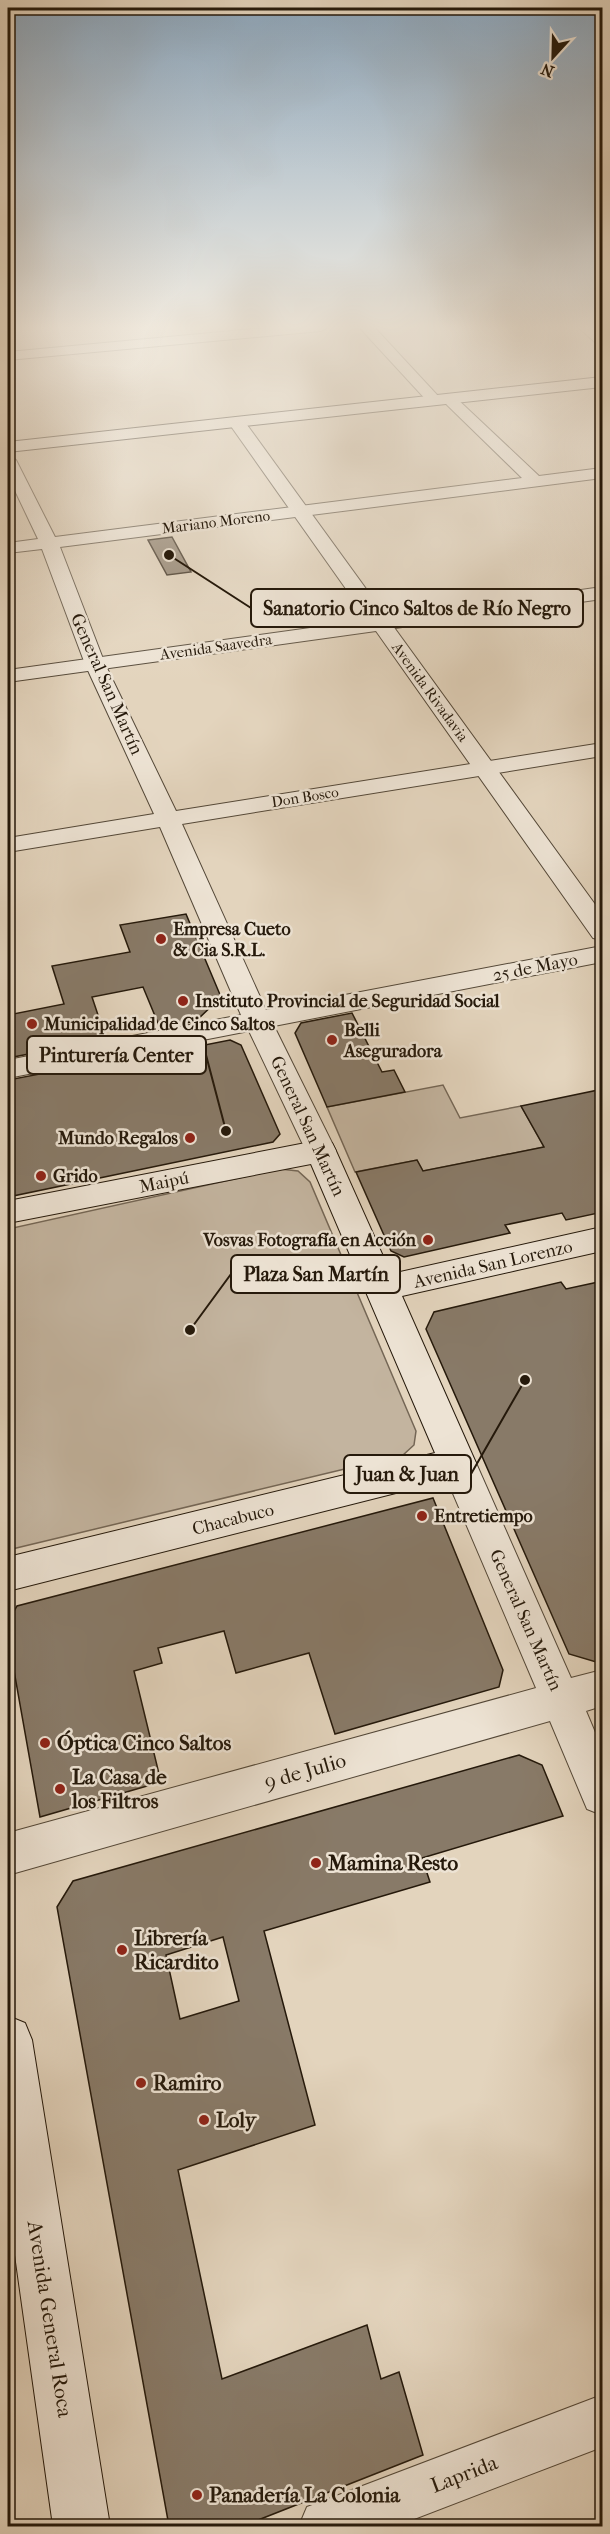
<svg xmlns="http://www.w3.org/2000/svg" width="610" height="2534" viewBox="0 0 610 2534" font-family="'IM FELL French Canon',serif">
<style>
.green{fill:#c3b49f;stroke:#746655;stroke-width:1.5}
.building{fill:#887a68;stroke:#25190b;stroke-width:1.5;fill-rule:evenodd}
.lines{fill:none;stroke-linecap:round;stroke-linejoin:round}
.minor-casing{stroke:#544838;stroke-width:2}
.tertiary-casing{stroke:#544838;stroke-width:2}
.secondary-casing{stroke:#25190b;stroke-width:2}
.minor{fill:#ede3d4;fill-rule:evenodd}
.tertiary{fill:#ede3d4;fill-rule:evenodd}
.secondary{fill:#ede3d4;fill-rule:evenodd}
.poi-dot{fill:#8f2418;stroke:#ede3d4;stroke-width:2}
.labels{text-anchor:middle;stroke-width:5;stroke-linejoin:round;paint-order:stroke}
.far-street-label{font-size:15px;fill:#25190b;stroke:#ede3d4}
.street-label{font-size:18px;fill:#25190b;stroke:#ede3d4}
.poi-label{font-size:18px;font-weight:bold;fill:#25190b;stroke:#ede3d4;text-anchor:start}
.near-poi-label{font-size:21px;font-weight:bold;fill:#25190b;stroke:#ede3d4;text-anchor:start}
.near-street-label{font-size:21px;fill:#25190b;stroke:#ede3d4}
.leader{fill:none;stroke:#25190b;stroke-width:2}
.callout-dot{fill:#25190b;stroke:#ede3d4;stroke-width:2}
.callout{fill:#ede3d4;stroke:#25190b;stroke-width:2}
.callout-label{font-size:20px;text-anchor:middle;font-weight:bold;fill:#25190b}
</style>
<rect width="100%" height="100%" fill="#e3d4bd"/>
<filter id="stains"><feTurbulence type="fractalNoise" baseFrequency=".00333" numOctaves="4"/><feColorMatrix values="0 0 0 0 .2 0 0 0 0 .09 0 0 0 0 .02 0 0 0 .5 -.17"/></filter>
<radialGradient id="worn" r=".72"><stop offset=".6" stop-color="#630" stop-opacity="0"/><stop offset="1" stop-color="#630" stop-opacity=".3"/></radialGradient>
<path class="green" d="M443,1085L460,1118L521,1106L544,1147L423,1171L417,1160L355,1172L327,1107Z
M280,1169L298,1171L310,1182L416,1431L414,1445L403,1455L8,1550V1229Z"/>
<path class="building" d="M172,537L191,572L167,575L148,540Z
M186,914L221,997L196,1021L160,1028L143,987L92,997L106,1039L8,1058V1015L64,1004L52,966L130,952L120,925Z
M352,1013L382,1072L394,1070L405,1092L327,1107L295,1033L301,1023Z
M230,1040L241,1045L280,1134L273,1142L8,1197V1080L113,1060L114,1063Z
M603,1089V1212L566,1220L562,1213L505,1225L510,1233L404,1257L391,1251L356,1172L417,1160L423,1171L544,1147L521,1106Z
M603,1281V1664L569,1654L426,1329L434,1312L561,1282L566,1289Z
M433,1498L503,1670L499,1687L335,1734L309,1653L236,1673L224,1631L158,1648L162,1663L134,1671L161,1782L40,1817L8,1637V1622L17,1606Z
M519,1755L542,1765L563,1816L422,1858L430,1882L264,1931L315,2125L178,2170L222,2379L367,2325L381,2379L399,2372L423,2455L243,2526H169L57,1907L73,1881ZM223,1937L239,2001L180,2019L166,1955Z"/>
<g class="lines">
<defs>
<path id="minor" d="M276,327H328L321,331L8,360V352Z
M359,327H374L439,397L442,400L439,403H429Z
M578,327H594L602,334V345L597,344Z
M449,394L454,396L539,476L602,468V478L60,547L105,664L176,811L602,743V756L182,824L266,1010L602,946V962L274,1026L336,1151L331,1158L321,1161L311,1158L306,1151L249,1031L8,1078V1060L241,1015L160,827L8,852V838L154,814L85,664L42,549L8,553V543L38,539L8,476V455L16,460L55,537L522,478L444,402L441,399L444,396Z
M602,587V599L381,630L371,624L381,618Z
M458,1448L470,1453L476,1463L571,1678L602,1670V1706L586,1711L602,1749V1815L587,1809L550,1721L8,1875V1833L536,1688L440,1463L446,1453Z
M602,2395V2447L396,2526H299L307,2507Z"/>
<path id="tertiary" d="M236,417L242,418L602,914V940L593,938L376,631L8,682V670L368,620L228,422Z"/>
<path id="secondary" d="M602,377V387L8,452V442Z
M321,1140L332,1143L336,1151L391,1274L602,1227V1251L402,1296L476,1463L471,1474L8,1591V1557L435,1453L311,1164L8,1223V1201Z
M8,2016L25,2023L32,2040L110,2526H53L8,2205Z"/>
</defs>
<use href="#minor" class="minor-casing"/>
<use href="#tertiary" class="tertiary-casing"/>
<use href="#secondary" class="secondary-casing"/>
<use href="#minor" class="minor"/>
<use href="#tertiary" class="tertiary"/>
<use href="#secondary" class="secondary"/>
</g>
<linearGradient id="sky" x2="0" y2="1"><stop stop-color="#8ca7be"/><stop offset="0.48" stop-color="#f2ece1"/><stop offset="1" stop-color="#f2ece1" stop-opacity="0"/></linearGradient>
<rect width="610" height="682" fill="url(#sky)"/>
<g class="poi-dot">
<circle cx="161" cy="939" r="6"/>
<circle cx="183" cy="1001" r="6"/>
<circle cx="32" cy="1024" r="6"/>
<circle cx="332" cy="1040" r="6"/>
<circle cx="190" cy="1138" r="6"/>
<circle cx="41" cy="1176" r="6"/>
<circle cx="428" cy="1240" r="6"/>
<circle cx="422" cy="1516" r="6"/>
<circle cx="45" cy="1743" r="6"/>
<circle cx="60" cy="1789" r="6"/>
<circle cx="316" cy="1863" r="6"/>
<circle cx="122" cy="1950" r="6"/>
<circle cx="141" cy="2083" r="6"/>
<circle cx="204" cy="2120" r="6"/>
<circle cx="197" cy="2495" r="6"/>
</g>
<g class="labels">
<g class="far-street-label">
<text transform="translate(216 522) rotate(-7)" y="5">Mariano Moreno</text>
<text transform="translate(216 647) rotate(-8)" y="5">Avenida Saavedra</text>
<text transform="translate(430 692) rotate(54)" y="5">Avenida Rivadavia</text>
<text transform="translate(305 797) rotate(-9)" y="5">Don Bosco</text>
</g>
<g class="street-label">
<text transform="translate(107 684) rotate(66)" y="6">General San Martín</text>
<text transform="translate(535 967) rotate(-11)" y="6">25 de Mayo</text>
<text transform="translate(308 1126) rotate(65)" y="6">General San Martín</text>
<text transform="translate(164 1182) rotate(-11)" y="6">Maipú</text>
<text transform="translate(493 1264) rotate(-13)" y="6">Avenida San Lorenzo</text>
<text transform="translate(233 1519) rotate(-14)" y="6">Chacabuco</text>
<text transform="translate(526 1620) rotate(66)" y="6">General San Martín</text>
</g>
<g class="poi-label">
<text x="173" y="935">Empresa Cueto<tspan x="173" dy="21">&amp; Cia S.R.L.</tspan></text>
<text x="195" y="1007">Instituto Provincial de Seguridad Social</text>
<text x="44" y="1030">Municipalidad de Cinco Saltos</text>
<text x="344" y="1036">Belli<tspan x="344" dy="21">Aseguradora</tspan></text>
<text x="178" y="1144" text-anchor="end">Mundo Regalos</text>
<text x="53" y="1182">Grido</text>
<text x="416" y="1246" text-anchor="end">Vosvas Fotografía en Acción</text>
<text x="434" y="1522">Entretiempo</text>
</g>
<g class="near-poi-label">
<text x="57" y="1750">Óptica Cinco Saltos</text>
<text x="72" y="1784">La Casa de<tspan x="72" dy="24">los Filtros</tspan></text>
<text x="328" y="1870">Mamina Resto</text>
<text x="134" y="1945">Librería<tspan x="134" dy="24">Ricardito</tspan></text>
<text x="153" y="2090">Ramiro</text>
<text x="216" y="2127">Loly</text>
<text x="209" y="2502">Panadería La Colonia</text>
</g>
<g class="near-street-label">
<text transform="translate(305 1771) rotate(-16)" y="7">9 de Julio</text>
<text transform="translate(50 2319) rotate(81)" y="7">Avenida General Roca</text>
<text transform="translate(464 2474) rotate(-21)" y="7">Laprida</text>
</g>
</g>
<path class="leader" d="M169 555L251 608M226 1131L206 1055M190 1330L231 1274M525 1380L471 1474"/>
<g class="callout-dot">
<circle cx="169" cy="555" r="6"/>
<circle cx="226" cy="1131" r="6"/>
<circle cx="190" cy="1330" r="6"/>
<circle cx="525" cy="1380" r="6"/>
</g>
<g class="callout">
<rect x="251" y="589" width="332" height="38" rx="6"/>
<rect x="27" y="1036" width="179" height="38" rx="6"/>
<rect x="231" y="1255" width="169" height="38" rx="6"/>
<rect x="344" y="1455" width="127" height="38" rx="6"/>
</g>
<g class="callout-label">
<text x="417" y="615">Sanatorio Cinco Saltos de Río Negro</text>
<text x="116" y="1062">Pinturería Center</text>
<text x="316" y="1281">Plaza San Martín</text>
<text x="407" y="1481">Juan &amp; Juan</text>
</g>
<rect width="610" height="2534" fill="none" stroke="#e3d4bd" stroke-width="30"/>
<rect x="9" y="9" width="592" height="2516" fill="none" stroke="#25190b" stroke-width="3"/>
<rect x="15" y="15" width="580" height="2504" fill="none" stroke="#25190b" stroke-width="1.5"/>
<g transform="translate(553 57) rotate(202)" stroke="#ede3d4" stroke-width="4.5" paint-order="stroke">
<path d="M0-4.5L10 22L0 15L-10 22Z" fill="#25190b"/>
<text y="-9" font-size="16" font-weight="bold" text-anchor="middle" fill="#25190b">N</text>
</g>
<rect width="100%" height="100%" filter="url(#stains)"/>
<rect width="100%" height="100%" fill="url(#worn)"/>
</svg>
